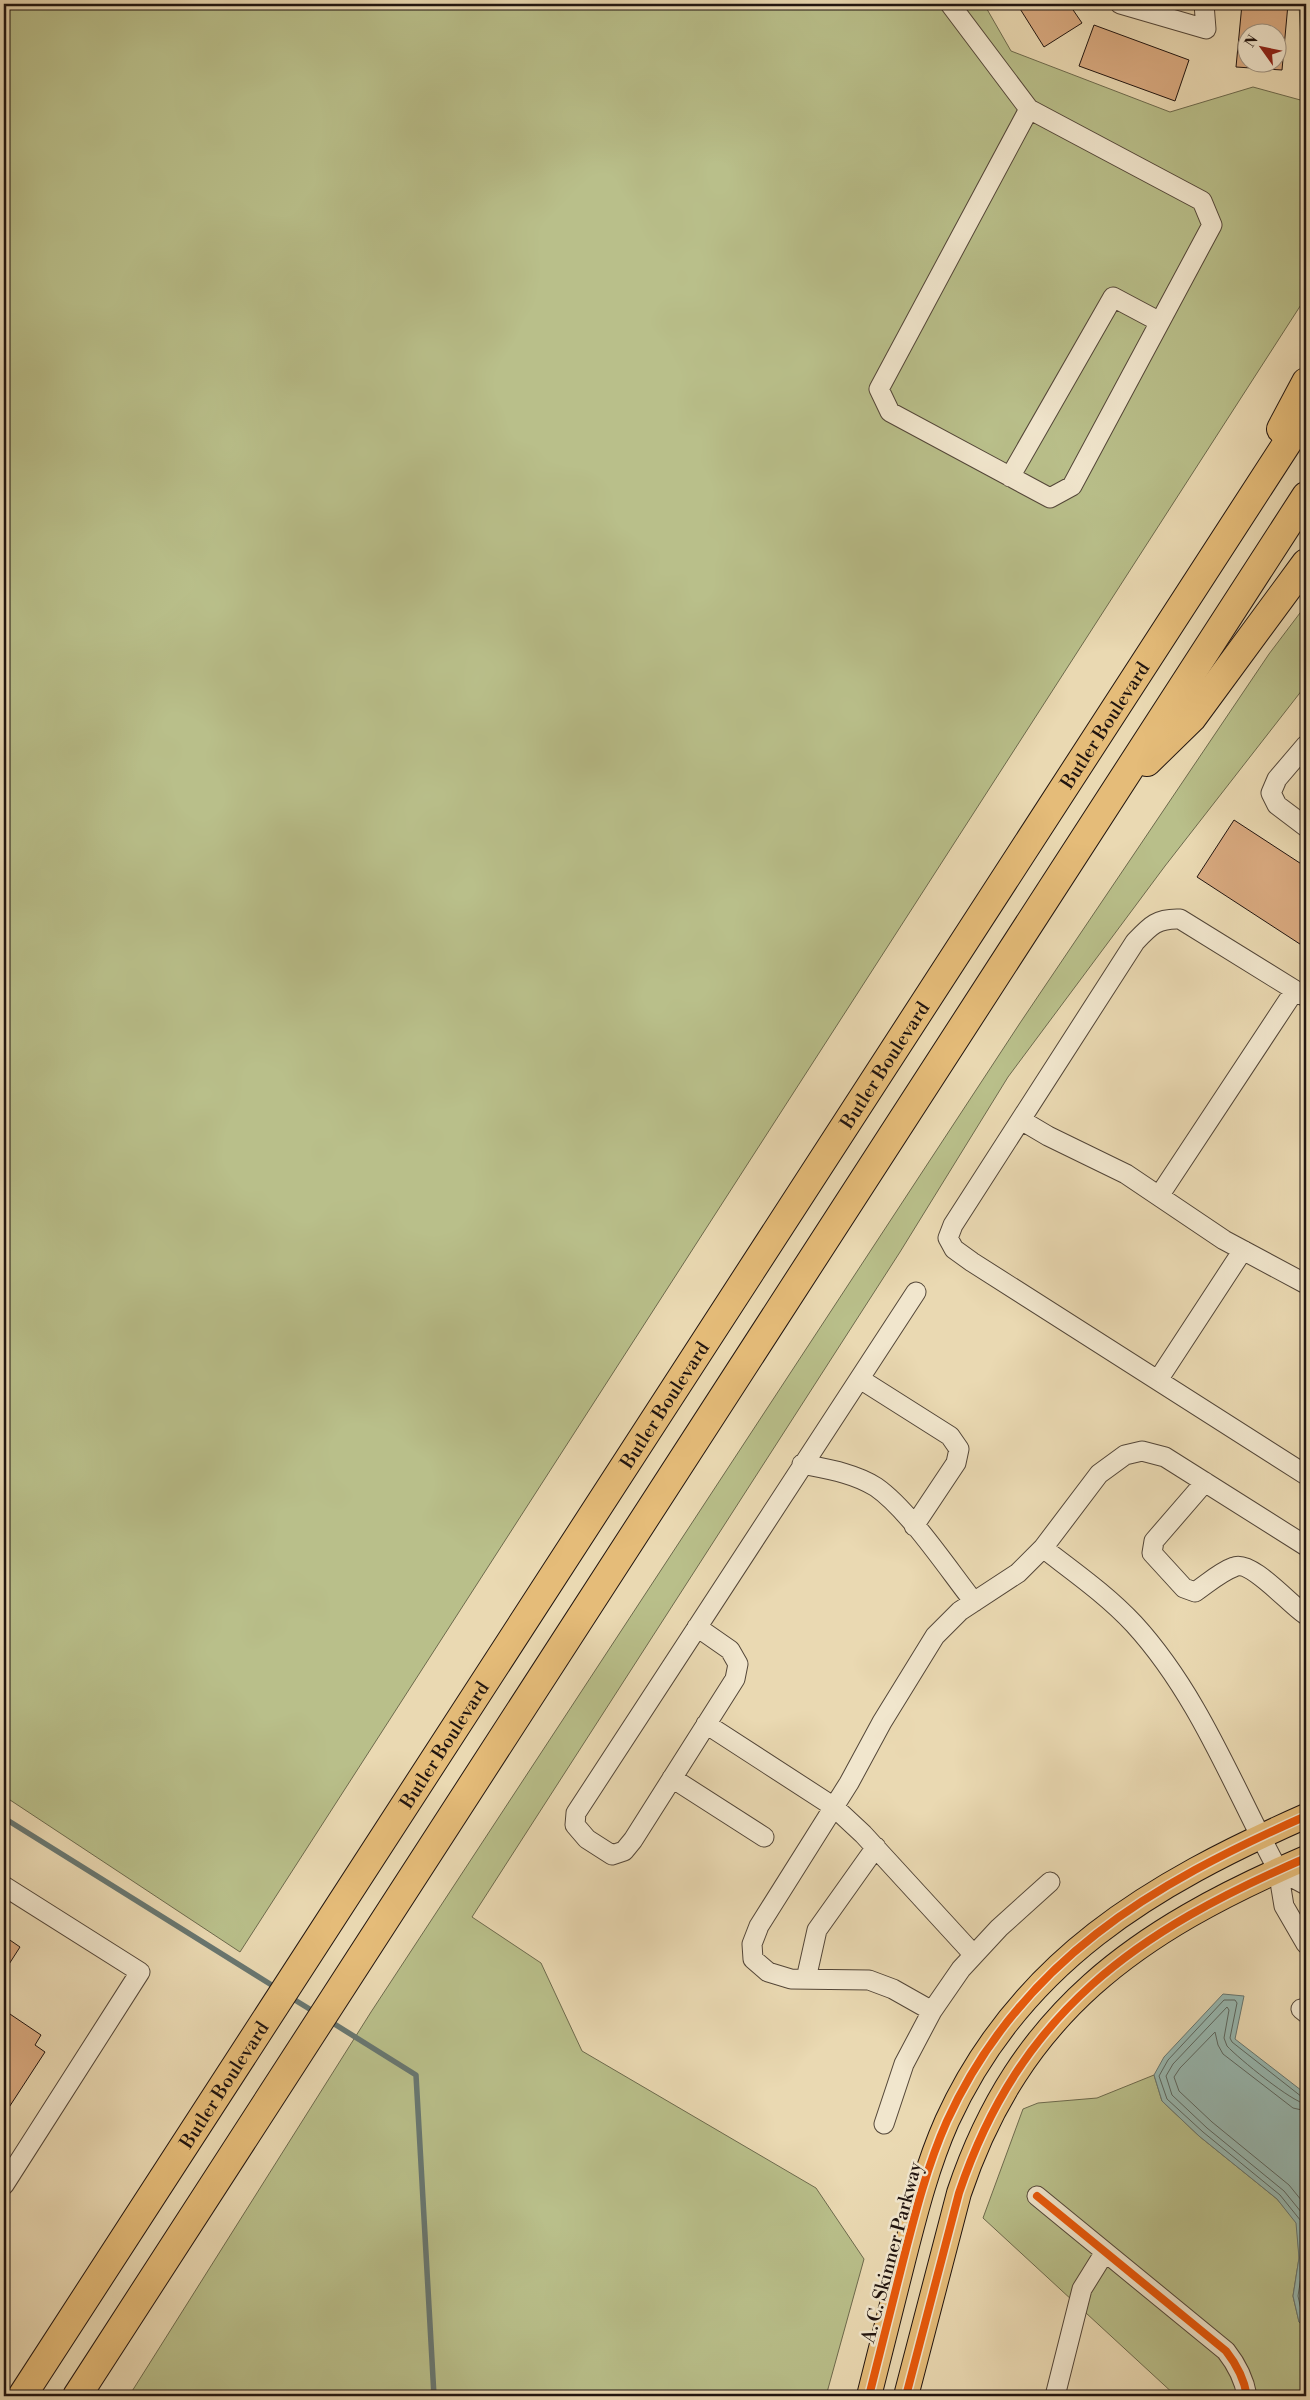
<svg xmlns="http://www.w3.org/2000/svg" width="1310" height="2400" viewBox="0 0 1310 2400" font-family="'Libre Bodoni',serif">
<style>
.green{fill:#b9bf8a;stroke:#6d6a4d}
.water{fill:#98b9b2;stroke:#687771}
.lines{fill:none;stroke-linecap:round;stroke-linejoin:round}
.shore{stroke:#5c6761;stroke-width:1}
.stream{stroke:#687771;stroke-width:5.5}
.building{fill:#d9aa80;stroke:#211510;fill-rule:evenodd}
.minor-casing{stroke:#534638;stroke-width:21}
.major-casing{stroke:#211510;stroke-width:26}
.highway-casing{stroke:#211510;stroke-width:30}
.minor{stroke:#f1e6cd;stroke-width:19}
.major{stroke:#e5bc79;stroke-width:24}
.highway{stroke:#e5bc79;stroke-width:28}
.cycleway-casing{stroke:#f1e6cd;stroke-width:11}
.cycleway{stroke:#e8590c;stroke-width:8}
.labels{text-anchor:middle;stroke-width:5;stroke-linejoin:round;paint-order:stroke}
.street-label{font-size:19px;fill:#211510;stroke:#f1e6cd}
</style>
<rect width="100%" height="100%" fill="#ead9b2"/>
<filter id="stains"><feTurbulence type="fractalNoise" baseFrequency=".004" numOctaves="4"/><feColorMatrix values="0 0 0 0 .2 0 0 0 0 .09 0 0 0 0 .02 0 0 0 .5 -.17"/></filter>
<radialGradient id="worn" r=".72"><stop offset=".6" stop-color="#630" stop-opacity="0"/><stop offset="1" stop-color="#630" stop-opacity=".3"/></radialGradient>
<path class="green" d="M4,4H984L1011,51L1170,112L1253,87L1304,101L1299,4H1306V297L240,1952L4,1796Z
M1306,605V685L1165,866L1008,1077L900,1252L472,1917L541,1963L582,2051L816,2188L864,2259L826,2396H129L371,2012L1020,1023L1269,654Z
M1154,2075L1162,2101L1199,2136L1277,2199L1297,2223L1299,2258L1293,2296L1299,2322L1306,2329V2396H1176L983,2218L1023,2109L1038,2103L1097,2098Z"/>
<path class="water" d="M1223,1994L1244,1996L1235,2039L1306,2094V2329L1299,2322L1293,2296L1299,2258L1296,2223L1277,2199L1199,2136L1162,2101L1154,2075L1164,2057Z"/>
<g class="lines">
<path class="shore" d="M1306,2097H1302L1232,2042L1230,2038L1237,2003L1235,2000H1224L1168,2060L1159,2076L1167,2099L1203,2132L1280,2195L1301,2221L1304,2258L1298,2296L1303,2319L1306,2322
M1306,2104C1293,2103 1238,2058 1227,2046L1224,2038L1229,2010L1227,2007L1173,2064L1166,2076L1172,2095L1207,2128L1284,2191L1306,2218
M1306,2111L1293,2108L1223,2054L1218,2045L1215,2032L1180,2068L1174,2077L1179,2091L1212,2122L1289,2185L1306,2206"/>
<path class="stream" d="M4,1818L278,1989
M290,1997L316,2013
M328,2020L416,2075L434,2396"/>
</g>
<path class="building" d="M1017,4H1069L1082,23L1044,47Z
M1242,4H1288L1282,70L1236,67ZM1248,32H1278V62H1248Z
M1094,25L1189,60L1175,101L1079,66Z
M1234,820L1306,867V948L1197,877Z
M4,1936L20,1947L4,1972Z
M4,2010L41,2035L35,2045L45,2052L4,2115Z"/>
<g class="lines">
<defs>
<path id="minor" d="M950,4L1029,109L1202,201L1212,225L1072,486L1050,498L890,412L879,389L1029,109
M1120,4L1206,29L1204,4
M1010,477L1113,297L1160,322
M1306,745L1277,779L1271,793L1277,805L1306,827
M1306,997L1180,919C1157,918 1150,926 1135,942L953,1225L948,1238L954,1249L972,1262L1306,1475
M1021,1120L1048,1136L1126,1174L1224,1240L1306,1284
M1159,1196L1295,990
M860,1379L950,1436L959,1449L956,1463L914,1526
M1158,1380L1243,1250
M802,1464C827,1469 854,1473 876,1487C909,1510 948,1569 974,1602
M1205,1482L1154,1541L1152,1553L1184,1588L1195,1592C1207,1584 1220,1572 1234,1567C1251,1559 1291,1606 1306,1615
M1043,1548C1074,1572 1107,1595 1134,1624C1199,1695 1233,1787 1278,1870
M697,1627L730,1650L738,1664L735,1679L633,1840L624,1851L612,1855L587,1839L575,1825L576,1813L916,1292
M706,1724L834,1807L863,1834L974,1955
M672,1778L764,1837
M1306,1885L1278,1870L1284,1906L1306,1944
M4,1886L140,1972L4,2185
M806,1979L817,1930L876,1847
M1301,2009L1306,2013
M932,2011L893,1989L869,1980L791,1979L768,1972L753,1959L752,1944L759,1926L849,1783L882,1722L935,1636L960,1611L1018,1573L1043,1548L1099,1474L1125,1455L1142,1451L1165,1457L1306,1546
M884,2124L904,2064L932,2011L961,1969L999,1928L1050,1882
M1037,2196L1226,2351C1237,2365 1244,2378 1247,2396
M1055,2396L1082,2289L1105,2252"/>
<path id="major" d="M869,2396C880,2351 892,2306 903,2261C915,2214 927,2166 947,2121C1020,1961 1152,1884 1306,1816
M906,2396L959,2193C1020,2011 1137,1931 1306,1858"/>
<g id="highway">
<path d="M1281,429L1306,382"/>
<path d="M1147,762L1192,718L1306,563"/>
<path id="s1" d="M22,2396L1306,414"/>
<path d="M77,2396L1306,496"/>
</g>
</defs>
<use href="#minor" class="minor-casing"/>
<use href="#major" class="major-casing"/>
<use href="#highway" class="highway-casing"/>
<use href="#minor" class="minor"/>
<use href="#major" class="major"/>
<use href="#highway" class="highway"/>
<defs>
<path id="cycleway" d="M1037,2196L1226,2351C1237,2365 1244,2378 1247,2396
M869,2396C880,2351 892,2306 903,2261C915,2214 927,2166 947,2121C1020,1961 1152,1884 1306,1816
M906,2396L959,2193C1020,2011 1137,1931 1306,1858"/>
</defs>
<use href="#cycleway" class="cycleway-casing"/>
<use href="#cycleway" class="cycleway"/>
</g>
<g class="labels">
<g class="street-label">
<text dy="7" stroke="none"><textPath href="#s1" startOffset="1991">Butler Boulevard</textPath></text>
<text dy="7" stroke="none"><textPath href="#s1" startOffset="1586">Butler Boulevard</textPath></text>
<text dy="7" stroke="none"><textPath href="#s1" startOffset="1181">Butler Boulevard</textPath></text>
<text dy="7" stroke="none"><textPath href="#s1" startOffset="776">Butler Boulevard</textPath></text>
<text dy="7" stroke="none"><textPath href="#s1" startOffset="371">Butler Boulevard</textPath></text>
<text transform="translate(891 2252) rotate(-75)" y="7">A. C. Skinner Parkway</text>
</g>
</g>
<rect width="1310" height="2400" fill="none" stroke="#ead9b2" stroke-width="20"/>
<rect x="5" y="5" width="1300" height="2390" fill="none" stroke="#211510" stroke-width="2.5"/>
<rect x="10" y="10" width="1290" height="2380" fill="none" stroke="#211510"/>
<g transform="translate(1262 48) rotate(303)"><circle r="24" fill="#f1e6cd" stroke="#9e9281"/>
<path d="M0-4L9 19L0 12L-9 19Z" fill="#8f2418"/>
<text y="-8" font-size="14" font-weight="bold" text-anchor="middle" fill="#211510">N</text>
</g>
<rect width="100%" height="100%" filter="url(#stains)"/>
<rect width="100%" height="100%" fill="url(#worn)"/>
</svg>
